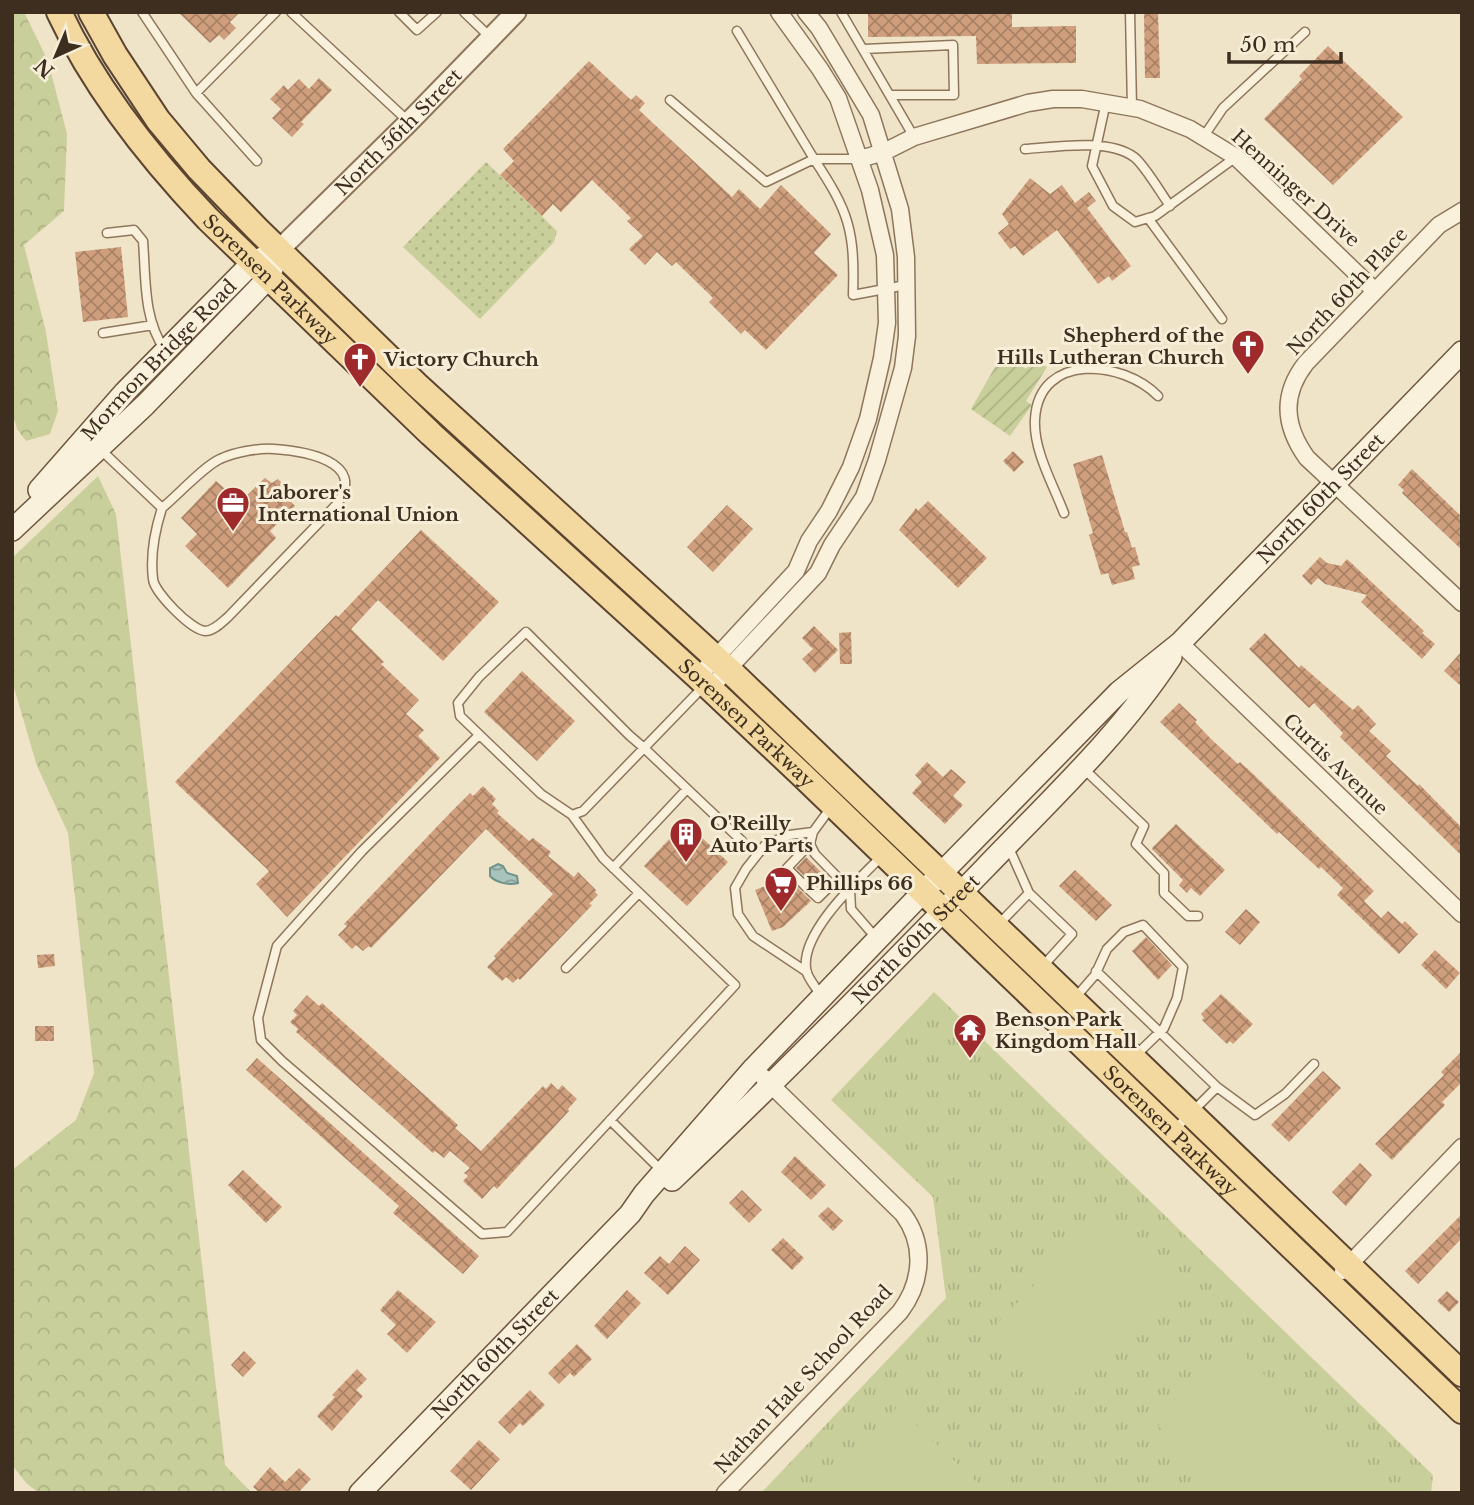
<svg xmlns="http://www.w3.org/2000/svg" width="1474" height="1505" viewBox="0 0 1474 1505" font-family="'Libre Baskerville',serif">
<style>
.grass{fill:url(#grass-dots)}
.forest{fill:url(#forest-crowns)}
.park{fill:url(#park-tufts)}
.garden{fill:url(#garden-furrows)}
.pitch{fill:#c9cf9b}
.water{fill:url(#water-waves);stroke:#6f938a;stroke-width:2}
.building{fill:url(#building-cross-hatch)}
.lines{fill:none;stroke-linecap:round;stroke-linejoin:round}
.service-casing{stroke:#8d765c;stroke-width:11}
.minor-casing{stroke:#8d765c;stroke-width:19}
.tertiary-casing{stroke:#8d765c;stroke-width:23}
.secondary-casing{stroke:#6f573f;stroke-width:24}
.primary-casing{stroke:#5b4430;stroke-width:28}
.service{stroke:#faf1dc;stroke-width:8}
.minor{stroke:#faf1dc;stroke-width:16}
.tertiary{stroke:#faf1dc;stroke-width:19}
.secondary{stroke:#faf1dc;stroke-width:21}
.primary{stroke:#f3d9a0;stroke-width:24}
.labels{text-anchor:middle;stroke-width:6;stroke-linejoin:round;paint-order:stroke}
.street-label{font-size:19px;fill:#3d2e20;stroke:#f7eed8}
.poi-label{font-size:19px;font-weight:bold;fill:#3d2e20;stroke:#f7eed8;text-anchor:start}
</style>
<defs>
<pattern id="grass-dots" width="8" height="8" patternUnits="userSpaceOnUse" patternTransform="scale(1.75)"><rect width="8" height="8" fill="#c9cf9b"/><path d="M2 2h.1M6 6h.1" fill="none" stroke="#aeb285" stroke-width="1.8" stroke-linecap="round"/></pattern>
<pattern id="forest-crowns" width="20" height="18" patternUnits="userSpaceOnUse" patternTransform="scale(1.75)"><rect width="20" height="18" fill="#c9cf9b"/><path d="M2 6a3 3 0 1 1 6 0M12 15a3 3 0 1 1 6 0" fill="none" stroke="#aeb285"/></pattern>
<pattern id="park-tufts" width="24" height="20" patternUnits="userSpaceOnUse" patternTransform="scale(1.75)"><rect width="24" height="20" fill="#c9cf9b"/><path d="M3 7l-1-3M5 7V3M7 7l1-3M15 17l-1-3M17 17v-4M19 17l1-3" fill="none" stroke="#aeb285"/></pattern>
<pattern id="garden-furrows" width="10" height="10" patternUnits="userSpaceOnUse" patternTransform="scale(1.75)"><rect width="10" height="10" fill="#c9cf9b"/><path d="M-1 1l2-2M0 10L10 0M9 11l2-2" fill="none" stroke="#aeb285"/></pattern>
<pattern id="water-waves" width="16" height="10" patternUnits="userSpaceOnUse" patternTransform="scale(1.75)"><rect width="16" height="10" fill="#a9c4bc"/><path d="M0 5q4-4 8 0t8 0" fill="none" stroke="#8ba098"/></pattern>
<pattern id="building-cross-hatch" width="8" height="8" patternUnits="userSpaceOnUse" patternTransform="scale(1.75)"><rect width="8" height="8" fill="#cf9f7d"/><path d="M0 0l8 8M0 8l8-8" fill="none" stroke="#a98266"/></pattern>
</defs>
<rect width="100%" height="100%" fill="#f0e4c8"/>
<path class="grass" d="M486,162L557,231L554,242L480,319L403,247Z"/>
<path class="forest" d="M12,12H24L48,61L67,134L64,211L24,245L46,332L58,411L50,434L26,441L17,429L12,411Z
M98,476L116,514L225,1465L252,1493H39L27,1484L12,1465V1170L76,1120L94,1073L68,833L37,766L12,681V558Z"/>
<path class="park" d="M934,992L1433,1475L1431,1493H761L946,1298L933,1197L831,1100Z"/>
<path class="garden" d="M1012,359L1026,369L1033,360L1047,367L1026,401L1032,405L1010,436L971,409L999,360L1006,365Z"/>
<path class="pitch" d="M1099,1217L1174,1289L1069,1399L994,1327Z
M1233,1345L1391,1493H1230L1158,1426Z
M897,1407L980,1485L972,1493H815Z"/>
<path class="water" d="M498,864L503,866L507,873L517,876L518,883C509,886 495,882 490,876V868Z"/>
<path class="building" d="M178,12H240L230,22L236,28L224,40L219,35L210,43Z
M868,12H1012V27L1076,26V63L977,64L976,36L868,37Z
M1144,12H1158L1160,78H1145Z
M1328,46L1403,117L1333,185L1264,119L1302,79L1299,76Z
M589,61L631,100L636,95L645,103L639,110L732,197L739,189L760,209L781,185L831,234L814,253L838,275L766,350L745,330L741,334L709,302L713,298L676,262L672,266L657,252L645,265L629,249L643,236L627,221L631,218L592,180L561,212L553,204L542,216L500,175L514,161L503,149Z
M319,78L332,90L301,122L304,124L292,137L272,118L281,109L270,99L284,85L288,90L299,79L309,89Z
M1030,178L1050,194L1062,185L1075,203L1089,192L1096,201L1087,208L1131,266L1112,281L1109,276L1098,284L1057,230L1023,256L1015,246L1010,249L998,233L1009,224L1002,214Z
M121,247L128,317L83,322L75,252Z
M1013,451L1024,462L1014,472L1003,461Z
M1102,455L1125,532H1127L1132,548L1135,547L1140,565L1132,567L1135,579L1112,585L1108,573L1101,575L1089,535L1093,533L1073,464Z
M1412,469L1462,517V550L1402,493L1404,490L1398,485Z
M265,478L272,483L278,479L293,494L287,498L295,506L270,531L276,538L228,588L185,546L197,534L181,518L216,481L240,502Z
M928,501L987,558L958,588L899,530L916,508L918,511Z
M727,505L753,529L713,572L687,547Z
M421,530L499,602L443,661L378,600L351,629L384,662L381,664L419,700L406,714L424,730L418,736L440,758L287,917L256,884L269,871L175,782L336,615L338,617Z
M1320,557L1327,563L1341,566L1347,559L1424,631L1422,633L1435,644L1422,659L1361,602L1367,595L1325,584L1318,578L1311,585L1302,576Z
M814,626L838,650L815,673L802,659L813,649L802,638Z
M851,632L852,664H840L839,633Z
M1265,633L1299,668L1301,665L1353,710L1358,705L1376,724L1369,731L1391,751L1386,756L1418,786L1419,784L1462,828V856L1340,737L1343,733L1314,703L1309,708L1249,649Z
M1462,651V687L1444,671Z
M522,671L575,721L537,761L484,712Z
M1179,703L1197,720L1195,722L1210,738L1238,764L1240,762L1251,772L1374,891L1364,901L1381,918L1388,911L1402,924L1405,921L1418,934L1399,954L1337,895L1343,888L1321,867L1319,869L1279,832L1277,834L1160,722Z
M927,762L943,777L951,769L966,782L953,796L963,805L945,824L912,793L922,782L915,775Z
M483,786L496,799L492,804L499,811L497,813L529,841L533,838L551,852L548,856L574,877L578,872L596,890L595,892L598,895L589,904L592,905L520,980L518,978L513,983L506,977L502,981L487,967L496,958L494,956L553,894L486,829L371,948L369,946L363,951L356,945L352,949L338,935L347,926L344,924L451,812L470,793L473,796Z
M685,822L728,862L687,906L644,866Z
M1176,824L1225,870L1200,896L1191,888L1187,893L1179,885L1183,880L1153,850L1152,848Z
M806,857L828,879L818,889L813,885L814,880L812,876H804L796,868Z
M1075,870L1112,905L1096,921L1059,886Z
M784,874L811,901L783,927L772,931L755,890L780,880Z
M1246,909L1260,922L1240,945L1225,932Z
M1146,937L1172,965L1158,980L1132,951Z
M1435,950L1460,973L1446,989L1421,965Z
M54,954L55,966L38,968L37,955Z
M1221,994L1253,1024L1233,1044L1230,1041L1227,1044L1202,1020L1204,1018L1201,1014Z
M307,995L319,1006L322,1003L438,1107L458,1125L455,1128L481,1151L543,1086L546,1089L551,1083L558,1090L562,1085L577,1099L568,1109L569,1111L497,1189L494,1186L482,1199L463,1181L468,1176L464,1173L470,1168L450,1151L444,1158L435,1151L433,1153L296,1032L298,1029L290,1022L297,1015L293,1011Z
M35,1026H54V1041H35Z
M1462,1051V1082L1442,1102L1445,1105L1392,1160L1375,1144L1444,1075L1441,1072Z
M257,1058L479,1256L463,1274L393,1213L399,1206L246,1070Z
M1323,1071L1341,1088L1289,1142L1271,1125Z
M795,1156L826,1185L811,1200L781,1172Z
M1360,1163L1372,1175L1346,1206L1332,1192Z
M243,1170L282,1207L266,1223L228,1185Z
M742,1190L762,1210L749,1223L729,1203Z
M828,1207L843,1221L833,1231L818,1216Z
M1462,1214V1238L1418,1284L1405,1271Z
M783,1238L804,1258L792,1270L771,1250Z
M685,1246L700,1260L668,1295L644,1273L660,1256L669,1264Z
M398,1290L436,1322L407,1353L387,1334L396,1325L380,1310Z
M627,1290L641,1303L607,1339L594,1326Z
M1447,1291L1459,1302L1449,1312L1437,1301Z
M577,1344L592,1359L574,1377L570,1373L559,1384L548,1373Z
M244,1351L256,1363L243,1377L231,1365Z
M357,1369L367,1379L356,1390L363,1396L332,1431L317,1416L335,1397L332,1395Z
M530,1390L545,1405L523,1426L520,1423L510,1434L498,1422Z
M479,1440L500,1459L471,1490L450,1471Z
M270,1467L285,1482L299,1468L311,1479L298,1493H260L253,1487Z"/>
<g class="lines">
<defs>
<path id="service" d="M142,12L196,93L276,12
M291,12L409,122
M399,12L417,30L437,12
M464,12L490,37
M841,12L914,137
M1130,12L1132,107
M864,49L953,45L954,95H891
M196,93L257,161
M670,100L766,182L814,159L737,31
M1106,102L1092,166L1113,206L1135,222L1155,216L1236,157
M1204,136L1223,108L1305,32
M1025,149C1055,147 1108,138 1134,157C1144,164 1162,195 1170,206
M814,159C849,212 855,230 853,295L906,285
M814,159H860
M1148,218L1222,319
M107,233L134,230L143,241C146,278 143,319 165,350
M103,333L153,325
M101,450L162,508C155,530 150,555 153,579C154,592 191,630 205,631C214,631 222,622 228,617L337,504C368,461 303,451 274,449C258,448 235,452 220,459C204,466 177,496 162,508
M1064,513C1053,484 1033,450 1035,419C1039,352 1123,360 1158,396
M704,686L583,811L572,815L541,794L460,716L458,703L479,677L526,632L629,735L644,748L742,841
M479,735L362,851L277,946L258,1018L261,1040L282,1061L482,1234L507,1232L735,985L603,858L572,815
M1084,769L1144,826L1136,844L1164,873V893L1188,916H1198
M832,806L813,832L810,844L815,854L850,890L851,909L877,939
M1009,848L1029,893
M613,868L687,789
M808,881L804,885L787,868L810,844
M804,885L818,898L838,878
M998,925L1029,893L1072,934L1042,967
M566,968L639,893
M1096,971L1217,1087L1174,1130
M807,972L753,936L738,914L735,888L746,869L765,845L789,835L813,832
M822,997C817,989 810,981 807,973C796,936 859,879 883,855
M1075,998L1095,975L1107,949L1124,932L1143,925L1183,967L1177,998L1164,1028L1135,1056
M1217,1087L1255,1115L1285,1094L1314,1064
M610,1120L662,1171"/>
<path id="minor" d="M860,159L884,152L914,137L1028,103L1053,99H1082L1140,109L1190,129L1236,157L1375,291
M1462,211L1439,225L1306,363C1281,395 1284,426 1307,458L1462,603
M1180,643L1462,914
M698,677L796,571L809,541L829,511L851,467L868,419L882,358L887,323L885,255L870,190L838,98L820,69L779,12
M710,688L818,573L832,545L864,497L877,460L903,368L907,336L906,257L900,209L871,115L819,28L806,12
M1343,1271L1462,1147
M725,1493L900,1312C922,1283 926,1245 903,1214L763,1077"/>
<g id="tertiary">
<path id="s1" d="M279,250L409,122L516,12"/>
</g>
<g id="secondary">
<path id="s2" d="M39,490L125,392L253,262L267,256"/>
<path d="M12,530L145,405L254,293L269,277L279,250"/>
<path id="s3" d="M672,1180C779,1079 882,974 985,868C1050,800 1120,735 1171,657"/>
<path id="s4" d="M360,1493L630,1214L644,1194L754,1068L923,892L1119,692L1180,643L1462,352"/>
</g>
<g id="primary">
<path id="s5" d="M59,12C95,89 150,158 208,219L431,434L698,677L801,774L1462,1411"/>
<path d="M91,12L115,55L158,120L199,169L257,229L417,385L729,670L1462,1374"/>
</g>
</defs>
<use href="#service" class="service-casing"/>
<use href="#minor" class="minor-casing"/>
<use href="#tertiary" class="tertiary-casing"/>
<use href="#secondary" class="secondary-casing"/>
<use href="#primary" class="primary-casing"/>
<use href="#service" class="service"/>
<use href="#minor" class="minor"/>
<use href="#tertiary" class="tertiary"/>
<use href="#secondary" class="secondary"/>
<use href="#primary" class="primary"/>
</g>
<defs>
<symbol id="church-pin" viewBox="-11 -11 22 30"><path d="M0 17L-7.5 6A9.5 9.5 0 1 1 7.5 6Z" fill="#9e2a2b" stroke="#f7eed8"/><path d="M-1.2-6h2.4v3.5h3.3v2.4h-3.3V6h-2.4V-.1h-3.3v-2.4h3.3Z" fill="#fff"/></symbol>
<symbol id="office-pin" viewBox="-11 -11 22 30"><path d="M0 17L-7.5 6A9.5 9.5 0 1 1 7.5 6Z" fill="#9e2a2b" stroke="#f7eed8"/><path d="M-6-3h4V-5.5h4V-3h4V5H-6ZM-1-4.5V-3h2v-1.5ZM-6 0V1H6V0Z" fill="#fff"/></symbol>
<symbol id="building-pin" viewBox="-11 -11 22 30"><path d="M0 17L-7.5 6A9.5 9.5 0 1 1 7.5 6Z" fill="#9e2a2b" stroke="#f7eed8"/><path d="M-4-6H4V6H1V3H-1V6H-4ZM-2.5-4.3h1.7v1.8h-1.7ZM.8-4.3h1.7v1.8H.8ZM-2.5-1h1.7V.8h-1.7ZM.8-1h1.7V.8H.8Z" fill="#fff"/></symbol>
<symbol id="supermarket-pin" viewBox="-11 -11 22 30"><path d="M0 17L-7.5 6A9.5 9.5 0 1 1 7.5 6Z" fill="#9e2a2b" stroke="#f7eed8"/><path d="M-6-5.5h2.5l.6 2H6L4.5 2H-2.5L-4.4-4H-6ZM-1.5 3.2a1.3 1.3 0 1 0 .1 0ZM3 3.2a1.3 1.3 0 1 0 .1 0Z" fill="#fff"/></symbol>
<symbol id="temple-pin" viewBox="-11 -11 22 30"><path d="M0 17L-7.5 6A9.5 9.5 0 1 1 7.5 6Z" fill="#9e2a2b" stroke="#f7eed8"/><path d="M0-6L5-2H3V0L6.5 2.5H4V6H1.5V3h-3V6H-4V2.5H-6.5L-3 0V-2H-5Z" fill="#fff"/></symbol>
</defs>
<g fill-rule="evenodd">
<use href="#church-pin" x="1229" y="327" width="38" height="52"/>
<use href="#church-pin" x="341" y="340" width="38" height="52"/>
<use href="#office-pin" x="214" y="484" width="38" height="52"/>
<use href="#building-pin" x="667" y="815" width="38" height="52"/>
<use href="#supermarket-pin" x="762" y="864" width="38" height="52"/>
<use href="#temple-pin" x="951" y="1011" width="38" height="52"/>
</g>
<g class="labels">
<g class="street-label">
<text dy="7" stroke="none"><textPath href="#s1" startOffset="168">North 56th Street</textPath></text>
<text transform="translate(1296 188) rotate(42)" y="7">Henninger Drive</text>
<text dy="7" stroke="none"><textPath href="#s5" startOffset="343">Sorensen Parkway</textPath></text>
<text transform="translate(1347 291) rotate(-47)" y="7">North 60th Place</text>
<text dy="7" stroke="none"><textPath href="#s2" startOffset="177">Mormon Bridge Road</textPath></text>
<text dy="7" stroke="none"><textPath href="#s4" startOffset="1384">North 60th Street</textPath></text>
<text dy="7" stroke="none"><textPath href="#s5" startOffset="994">Sorensen Parkway</textPath></text>
<text transform="translate(1336 764) rotate(44)" y="7">Curtis Avenue</text>
<text dy="7" stroke="none"><textPath href="#s3" startOffset="343">North 60th Street</textPath></text>
<text dy="7" stroke="none"><textPath href="#s5" startOffset="1582">Sorensen Parkway</textPath></text>
<text dy="7" stroke="none"><textPath href="#s4" startOffset="194">North 60th Street</textPath></text>
<text transform="translate(803 1379) rotate(-47)" y="7">Nathan Hale School Road</text>
</g>
<g class="poi-label">
<text x="1224" y="342" text-anchor="end">Shepherd of the<tspan x="1224" dy="22">Hills Lutheran Church</tspan></text>
<text x="384" y="366">Victory Church</text>
<text x="258" y="499">Laborer's<tspan x="258" dy="22">International Union</tspan></text>
<text x="710" y="830">O'Reilly<tspan x="710" dy="22">Auto Parts</tspan></text>
<text x="806" y="890">Phillips 66</text>
<text x="995" y="1026">Benson Park<tspan x="995" dy="22">Kingdom Hall</tspan></text>
</g>
</g>
<rect width="1474" height="1505" fill="none" stroke="#3d2e20" stroke-width="28"/>
<g transform="translate(56 56) rotate(224)" stroke="#f7eed8" stroke-width="5" paint-order="stroke">
<path d="M0-5L12 26L0 18L-12 26Z" fill="#3d2e20"/>
<text y="-10" font-size="19" font-weight="bold" text-anchor="middle" fill="#3d2e20">N</text>
</g>
<path d="M1229 52v10h112v-10" fill="none" stroke="#3d2e20" stroke-width="3.5"/>
<text x="1240" y="52" font-size="21" fill="#3d2e20" stroke="#f7eed8" stroke-width="5" paint-order="stroke">50 m</text>
</svg>
